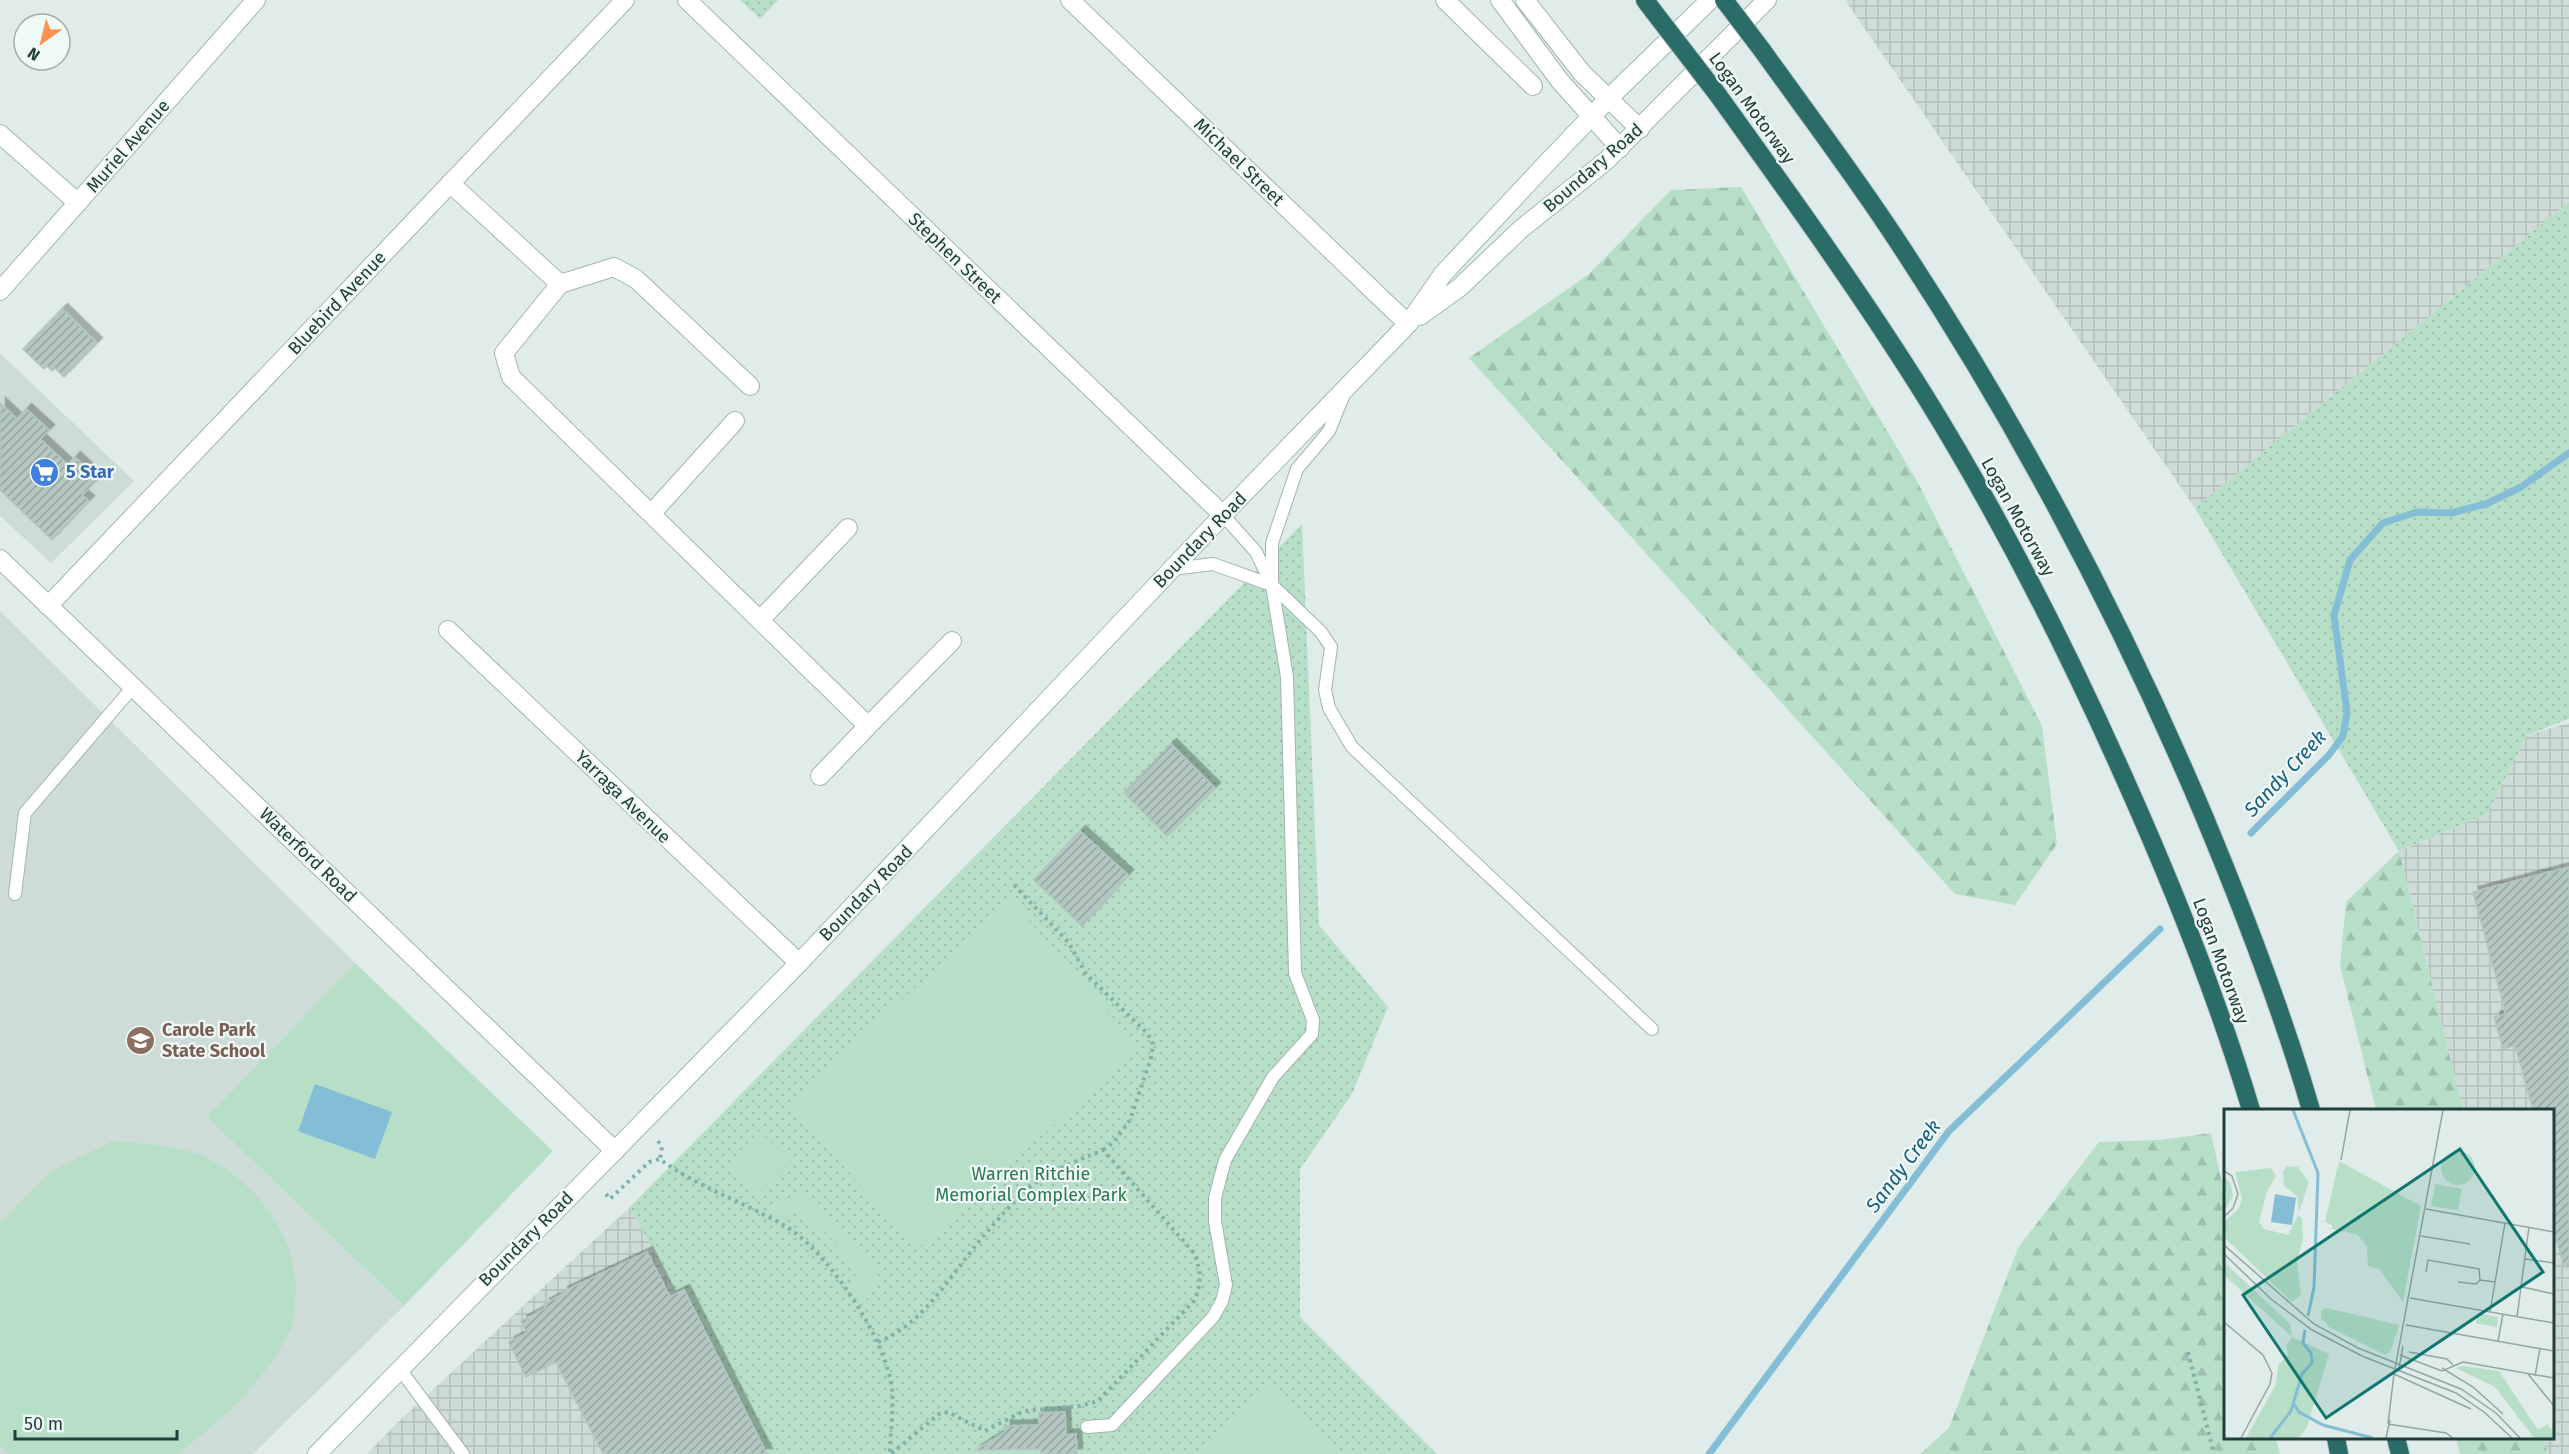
<svg xmlns="http://www.w3.org/2000/svg" width="2569" height="1454" viewBox="0 0 2569 1454" font-family="'Fira Sans',sans-serif">
<style>
.built{fill:#cedcd8}
.industrial{fill:url(#industrial-grid)}
.grass{fill:url(#grass-dots)}
.forest{fill:url(#forest-firs)}
.pitch{fill:#b7dfc8}
.water{fill:#84bdd6}
.lines{fill:none;stroke-linecap:round;stroke-linejoin:round}
.stream{stroke:#84bdd6;stroke-width:7}
.building{fill:url(#building-hatch);stroke:#b2c6c1;stroke-width:1.5;filter:url(#shadow)}
.service-casing{stroke:#a3b4b1;stroke-width:14}
.minor-casing{stroke:#a3b4b1;stroke-width:20}
.tertiary-casing{stroke:#a3b4b1;stroke-width:20}
.secondary-casing{stroke:#9eb9b3;stroke-width:20}
.motorway-casing{stroke:#c1c9c8;stroke-width:20}
.path{stroke:#7eb2a9;stroke-width:4;stroke-dasharray:3 4.5;stroke-linecap:butt}
.service{stroke:#fff;stroke-width:12}
.minor{stroke:#fff;stroke-width:18}
.tertiary{stroke:#fff;stroke-width:18}
.secondary{stroke:#fff;stroke-width:18}
.motorway{stroke:#296c68;stroke-width:18}
.motorway-bridge-casing{stroke:#c1c9c8;stroke-width:20;stroke-linecap:butt}
.motorway-bridge{stroke:#296c68;stroke-width:18}
.labels{text-anchor:middle;stroke-width:4.5;stroke-linejoin:round;paint-order:stroke}
.street-label{font-size:18px;fill:#203e3a;stroke:#f1f9f6}
.shop-label{font-size:18px;font-weight:bold;fill:#366cbe;stroke:#f1f9f6;text-anchor:start}
.education-label{font-size:18px;font-weight:bold;fill:#785e54;stroke:#f1f9f6;text-anchor:start}
.park-label{font-size:18px;fill:#277851;stroke:#f1f9f6}
.water-label{font-size:20px;font-style:italic;fill:#155e7e;stroke:#f1f9f6}
.inset-river{fill:none;stroke:#84bdd6;stroke-width:3}
.inset-road{fill:none;stroke:#93a6a3;stroke-width:1.5}
.view{fill:#0f766e;fill-opacity:0.15;stroke:#0f766e;stroke-width:3}
.inset-edge{fill:none;stroke:#203e3a;stroke-width:3}
</style>
<defs>
<pattern id="industrial-grid" width="8" height="8" patternUnits="userSpaceOnUse" patternTransform="scale(1.5)"><rect width="8" height="8" fill="#cedcd8"/><path d="M0 4h8M4 0v8" fill="none" stroke="#b1beba"/></pattern>
<pattern id="grass-dots" width="8" height="8" patternUnits="userSpaceOnUse" patternTransform="scale(1.5)"><rect width="8" height="8" fill="#b7dfc8"/><path d="M2 2h.1M6 6h.1" fill="none" stroke="#9dc0ad" stroke-width="1.8" stroke-linecap="round"/></pattern>
<pattern id="forest-firs" width="22" height="20" patternUnits="userSpaceOnUse" patternTransform="scale(1.5)"><rect width="22" height="20" fill="#b7dfc8"/><path d="M5 1l3.5 6h-7zM16 11l3.5 6h-7z" fill="#9dc0ad"/></pattern>
<pattern id="building-hatch" width="6" height="6" patternUnits="userSpaceOnUse" patternTransform="scale(1.5)"><rect width="6" height="6" fill="#b5c7c2"/><path d="M-1 1l2-2M0 6l6-6M5 7l2-2" fill="none" stroke="#93a39f"/></pattern>
<filter id="shadow"><feDropShadow dx="5.5" dy="-5.5" stdDeviation="0" flood-color="#0004"/></filter>
</defs>
<rect width="100%" height="100%" fill="#e0ece9"/>
<path class="built" d="M0,353L134,481L51,563L0,516Z
M0,611L355,963L207,1117L404,1306L253,1454H0Z"/>
<path class="industrial" d="M1845,0H2569V202L2195,508Z
M2569,723V1454H2548L2544,1438H2552V1110H2463L2399,851L2487,814L2527,735Z
M630,1207L759,1454H367L398,1422Z"/>
<path class="grass" d="M740,0H778L760,19Z
M2569,202V719L2527,735L2487,814L2399,851L2195,508Z
M1302,524L1319,925L1388,1007L1352,1094L1300,1169V1317L1437,1454H759L630,1207Z"/>
<path class="forest" d="M1741,187L1917,481L2042,726L2057,844L2015,905L1955,894L1469,358L1589,274L1671,190Z
M2399,851L2463,1110H2376L2340,966L2346,902Z
M2211,1133L2226,1201V1438H2276L2280,1454H1920L1949,1428L2018,1248L2099,1142L2160,1140Z
M2456,1438H2544L2548,1454H2460Z"/>
<path class="pitch" d="M1011,900L1139,1047L917,1249L788,1104Z
M355,963L553,1151L404,1306L207,1117Z
M759,1131L790,1161L756,1195L726,1166Z
M113,1141C146,1144 186,1145 215,1162C265,1192 301,1245 295,1304C294,1313 294,1324 290,1331C266,1380 221,1422 177,1454H10L0,1446V1223L51,1171Z
M805,1190L865,1252L882,1281L863,1303L851,1288L856,1274C838,1243 827,1230 795,1213L785,1219L773,1206Z
M1270,1384L1342,1454H1201Z"/>
<path class="water" d="M315,1084L392,1112L375,1159L298,1131Z"/>
<g class="lines">
<path class="stream" d="M2251,833L2329,755L2343,736L2347,713L2334,615L2350,560L2383,523L2417,512L2451,513L2486,504L2521,487L2569,453
M1709,1454L1949,1131L2160,929"/>
</g>
<path class="building" d="M62,309L97,343L64,377L55,368L52,371L47,366L44,369L23,349Z
M0,403L17,419L26,409L49,430L40,439L68,465L75,457L98,479L82,495L89,501L52,540L0,490Z
M1171,744L1215,788L1167,836L1124,793Z
M1080,831L1128,875L1082,926L1034,880Z
M2569,867V1267H2564L2553,1227V1110H2533L2515,1045L2503,1049L2494,1017L2506,1014L2473,892Z
M647,1252L670,1297L684,1290L767,1454H603L556,1362L526,1377L509,1342L527,1333L521,1321L546,1308L544,1304L563,1294L562,1292Z
M1065,1412L1066,1435L1076,1434L1077,1454H1041V1449L976,1450L1005,1432V1426L1039,1425V1413Z"/>
<g class="lines">
<defs>
<path id="service" d="M1223,515L1256,552L1272,585L1321,632L1331,647L1325,690L1329,708L1352,747L1652,1029
M1172,569L1213,564L1272,585
M15,894L25,813L133,687
M399,1368L463,1454
M1087,1427L1112,1425L1213,1317L1222,1301L1226,1285L1215,1221V1198L1225,1160L1273,1077L1312,1034L1313,1020L1295,973L1287,677L1272,585V543L1297,469L1329,431L1344,394"/>
<path id="minor" d="M687,0L1223,515
M1070,0L1408,324
M1445,0L1533,86
M1500,0L1560,81L1620,148
M1525,0L1582,73L1640,129
M0,134L78,203
M450,183L560,284L504,353L511,377L868,726L952,641
M560,284L614,267L636,279L750,386
M0,291L256,0
M651,514L735,421
M48,606L625,0
M760,620L848,528
M448,630L799,963
M820,776L868,726"/>
<path id="tertiary" d="M0,559L615,1151"/>
<path id="secondary" d="M1420,316L1459,288L1521,229L1607,160L1767,0
M317,1454L799,963L1223,515L1408,324L1443,274L1544,166L1609,98L1710,0"/>
<path id="motorway" d="M1645,0L1654,12
M1762,50C1807,113 1855,176 1898,242C2017,422 2120,617 2204,816C2244,912 2282,1010 2311,1110
M1718,95C1789,194 1860,292 1925,396C2000,517 2065,645 2123,775C2172,884 2217,996 2251,1110
M2336,1438L2339,1454
M2396,1438L2400,1454"/>
</defs>
<use href="#service" class="service-casing"/>
<use href="#minor" class="minor-casing"/>
<use href="#tertiary" class="tertiary-casing"/>
<use href="#secondary" class="secondary-casing"/>
<use href="#motorway" class="motorway-casing"/>
<path class="path" d="M1014,885L1069,943L1086,974L1148,1034L1153,1044L1151,1058L1130,1120L1114,1142L1103,1150
M658,1141L662,1147L660,1159
M606,1194L610,1199L649,1162L660,1159C697,1187 744,1202 785,1226C827,1250 888,1341 892,1390C894,1411 890,1433 890,1454
M878,1342C923,1324 948,1279 977,1244C991,1227 1005,1211 1020,1196C1045,1172 1072,1163 1103,1150L1195,1254C1201,1272 1202,1284 1194,1301L1098,1401L1080,1406L1024,1411L985,1431L948,1412L939,1414L891,1454
M2188,1352L2214,1454"/>
<use href="#service" class="service"/>
<use href="#minor" class="minor"/>
<use href="#tertiary" class="tertiary"/>
<use href="#secondary" class="secondary"/>
<use href="#motorway" class="motorway"/>
<defs>
<path id="motorway-bridge" d="M1724,0L1762,50
M1654,12L1718,95"/>
</defs>
<use href="#motorway-bridge" class="motorway-bridge-casing"/>
<use href="#motorway-bridge" class="motorway-bridge"/>
</g>
<defs>
<symbol id="supermarket-disc" viewBox="-11 -11 22 22"><circle r="9.5" fill="#3f7fe0" stroke="#f1f9f6"/><path d="M-6-5.5h2.5l.6 2H6L4.5 2H-2.5L-4.4-4H-6ZM-1.5 3.2a1.3 1.3 0 1 0 .1 0ZM3 3.2a1.3 1.3 0 1 0 .1 0Z" fill="#fff"/></symbol>
<symbol id="school-disc" viewBox="-11 -11 22 22"><circle r="9.5" fill="#8d6e63" stroke="#f1f9f6"/><path d="M0-5L7-2L0 1L-7-2ZM-4 1L0 2.5L4 1V4Q0 6-4 4Z" fill="#fff"/></symbol>
</defs>
<g fill-rule="evenodd">
<use href="#supermarket-disc" x="28" y="456" width="33" height="33"/>
<use href="#school-disc" x="124" y="1024" width="33" height="33"/>
</g>
<g class="labels">
<g class="street-label">
<text transform="translate(1752 108) rotate(54)" y="6">Logan Motorway</text>
<text transform="translate(128 146) rotate(-49)" y="6">Muriel Avenue</text>
<text transform="translate(1239 162) rotate(44)" y="6">Michael Street</text>
<text transform="translate(1593 168) rotate(-41)" y="6">Boundary Road</text>
<text transform="translate(955 258) rotate(44)" y="6">Stephen Street</text>
<text transform="translate(337 303) rotate(-47)" y="6">Bluebird Avenue</text>
<text transform="translate(2018 517) rotate(61)" y="6">Logan Motorway</text>
<text transform="translate(1200 540) rotate(-46)" y="6">Boundary Road</text>
<text transform="translate(623 797) rotate(44)" y="6">Yarraga Avenue</text>
<text transform="translate(308 855) rotate(44)" y="6">Waterford Road</text>
<text transform="translate(866 893) rotate(-46)" y="6">Boundary Road</text>
<text transform="translate(2221 961) rotate(70)" y="6">Logan Motorway</text>
<text transform="translate(526 1239) rotate(-45)" y="6">Boundary Road</text>
</g>
<g class="shop-label">
<text x="66" y="478">5 Star</text>
</g>
<g class="education-label">
<text x="162" y="1036">Carole Park<tspan x="162" dy="21">State School</tspan></text>
</g>
<g class="park-label">
<text x="1031" y="1180">Warren Ritchie<tspan x="1031" dy="21">Memorial Complex Park</tspan></text>
</g>
<g class="water-label">
<text transform="translate(2285 773) rotate(-47)" y="7">Sandy Creek</text>
<text transform="translate(1903 1166) rotate(-53)" y="7">Sandy Creek</text>
</g>
</g>
<g transform="translate(2224 1109)">
<rect width="330" height="330" fill="#e0ece9"/>
<path d="M115,52L197,97L179,193L155,160L144,157L143,138L134,126L108,120V116L101,113ZM254,204L274,208L273,218L252,214ZM68,228L105,245L83,318L75,329H22L52,275L54,257L64,245L62,236ZM239,257L275,262L314,321L323,315L327,320L330,318V329H310L271,278L232,259Z" fill="#b7dfc8"/>
<path d="M63,57L74,58L85,73L75,103L73,87L60,77L59,63ZM47,59L52,67L43,82L35,113L40,120L64,126L74,106L78,109L79,130L73,153L77,186L68,193L0,128V113L15,99L18,90L11,63ZM0,67L7,75L9,87L0,103ZM0,153L66,215L68,228L0,166ZM103,199L175,216L167,242L161,246L105,218L97,209V201Z" fill="#b7dfc8"/>
<path d="M217 59a17 17 0 1 1 34 0a17 17 0 1 1-34 0ZM115,74L140,78L133,118L107,113ZM211,75L238,80L234,101L207,97ZM171,109L190,114L182,144L163,139Z" fill="#b7dfc8"/>
<path d="M51,85L72,89L68,116L47,113Z" fill="#84bdd6"/>
<path class="inset-river" d="M69,1L94,64L90,178L84,207M70,295L75,303L99,316L149,329M46,329L67,302L78,265L88,254L87,244L79,234L81,221"/>
<path class="inset-road" d="M117,51L126,1M0,62L8,67L14,85L9,99L0,108M202,100L330,123M197,127L246,135M0,136L90,215L134,239L237,280L272,304L296,329M0,145L47,190L88,221L138,247L232,284L260,303L288,329M301,150L330,154M202,163L204,151L255,160L256,171L271,173M234,173L252,175L256,171M298,178L330,185M186,189L330,214M266,203L281,114M293,208L305,118M0,213L39,246L48,264L46,275L17,329M182,216L330,242M274,232L279,205M185,243L223,250L229,256M176,246L218,262L239,253L330,269M175,259L179,237M218,259L249,278L279,305M170,265L247,300M304,265L330,297M311,267L316,239M164,315L222,324L229,329M164,315L170,265L219,1M162,329L166,311"/>
<path class="view" d="M236,40L319,163L102,309L19,186Z"/>
<rect width="330" height="330" class="inset-edge"/>
</g>
<g transform="translate(42 42) rotate(214)"><circle r="28" fill="#f1f9f6" stroke="#9daeab" stroke-width="1.5"/>
<path d="M0-4.5L10 22L0 15L-10 22Z" fill="#fc924f"/>
<text y="-9" font-size="16" font-weight="bold" text-anchor="middle" fill="#203e3a">N</text>
</g>
<path d="M15 1430v9h162v-9" fill="none" stroke="#203e3a" stroke-width="3"/>
<text x="24" y="1430" font-size="18" fill="#203e3a" stroke="#f1f9f6" stroke-width="4.5" paint-order="stroke">50 m</text>
</svg>
